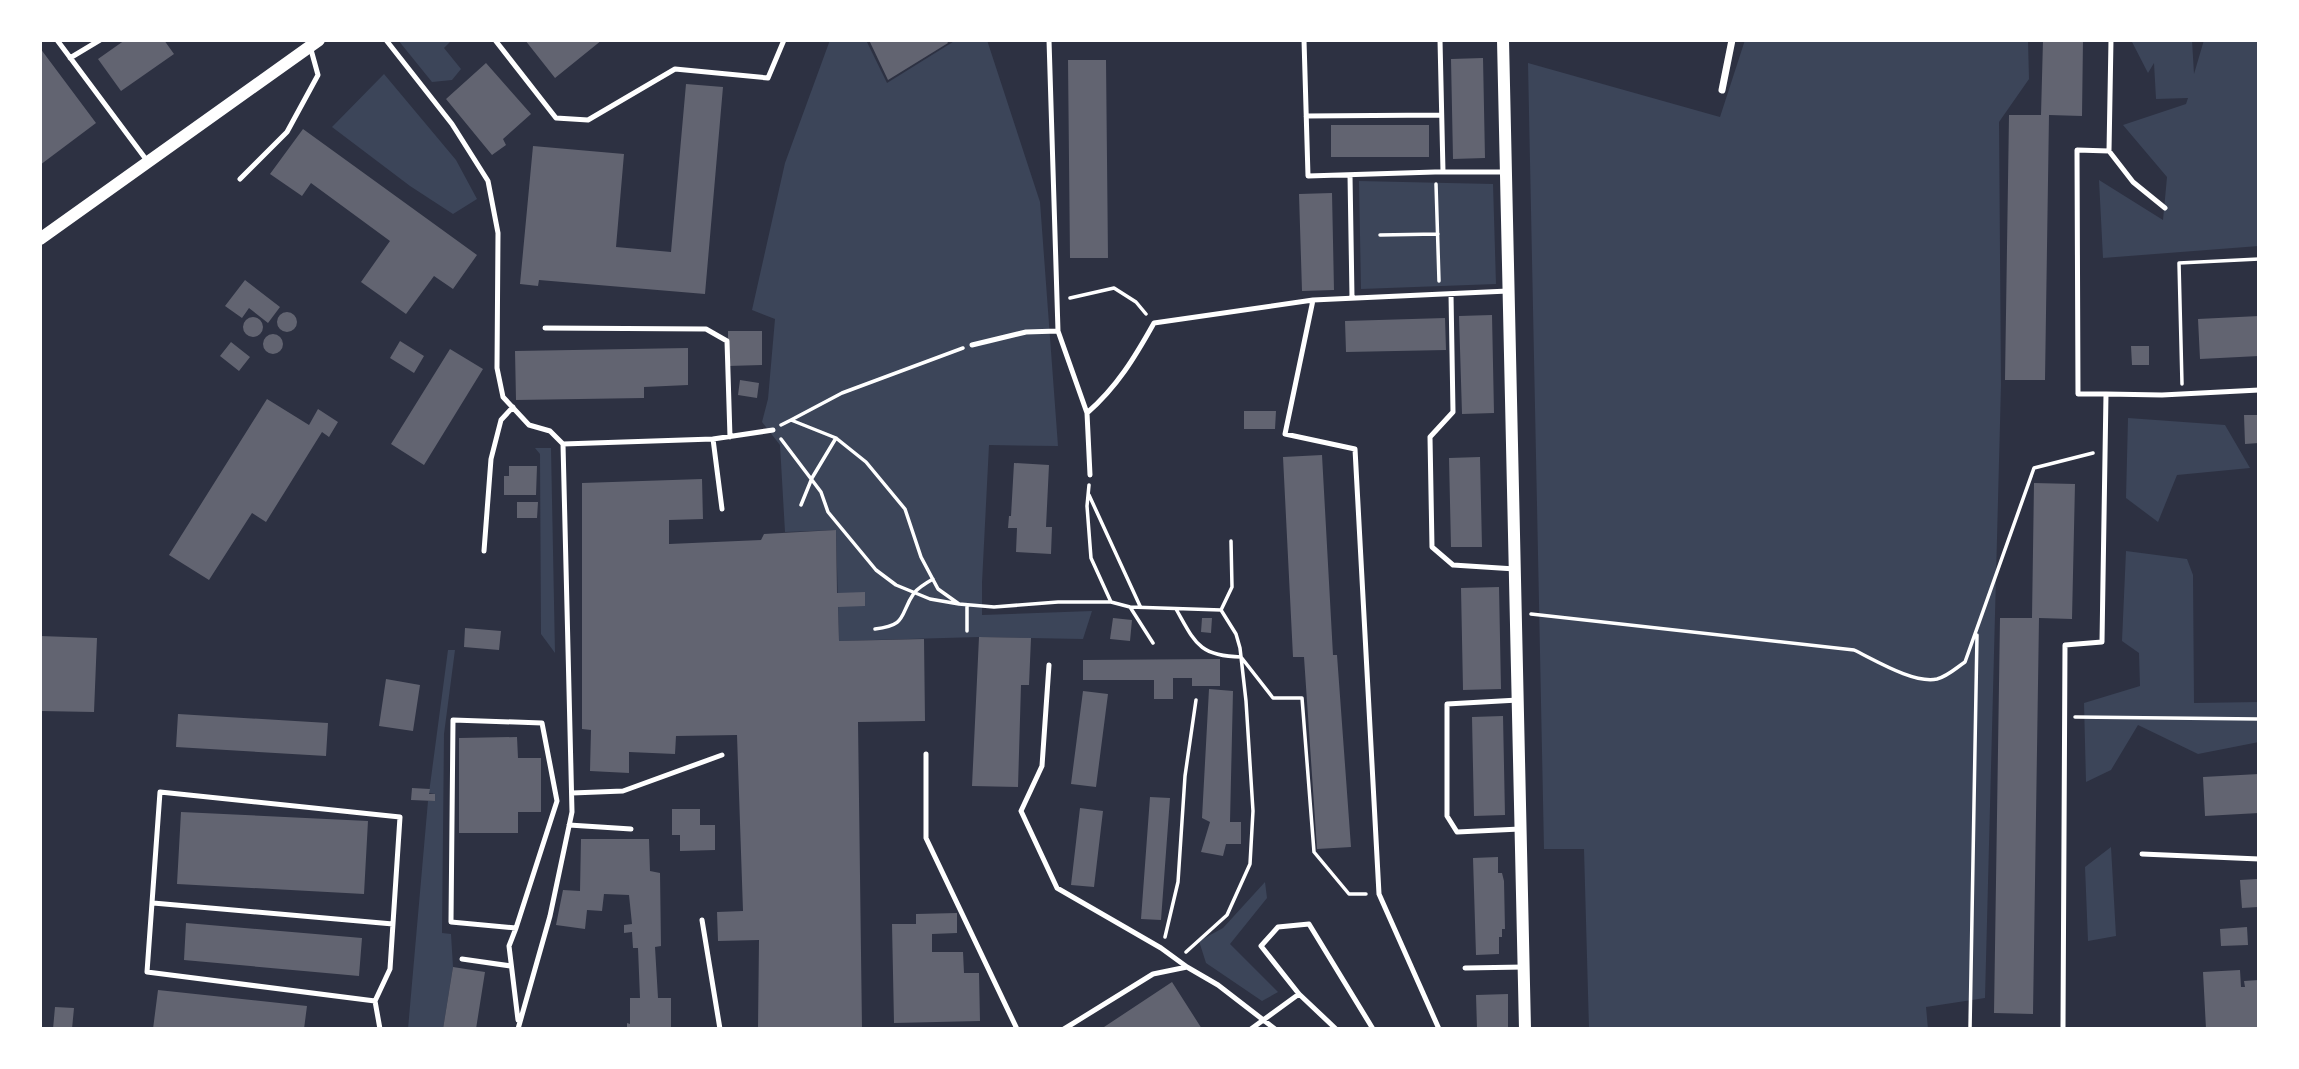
<svg xmlns="http://www.w3.org/2000/svg" width="2299" height="1069" viewBox="0 0 2299 1069" font-family="Overpass,sans-serif">
<style>
.green{fill:#3c4559}
.building{fill:#626471}
.lines{fill:none;stroke-linecap:round;stroke-linejoin:round}
.path{stroke:#fff;stroke-width:3.5}
.service{stroke:#fff;stroke-width:5}
.minor{stroke:#fff;stroke-width:7}
.tertiary{stroke:#fff;stroke-width:12}
</style>
<rect width="100%" height="100%" fill="#2d3142"/>
<path class="green" d="M398,40H452L444,48L461,69L452,80L432,82Z
M830,40H866L887,83L956,40H987L1040,202L1058,446L989,445L982,583V615L1092,611L1083,639L979,637L839,641L836,530L785,532L780,445L762,422L768,399L775,319L752,310L785,163Z
M1745,40H2028L2029,79L1999,122L2001,385L1985,998L1926,1007L1928,1029H1589L1584,849H1544L1528,63L1720,117Z
M2131,40H2192L2194,74L2204,40H2259V246L2103,258L2099,180L2163,220L2167,177L2123,125L2186,104L2188,98L2156,99L2154,63L2148,73Z
M384,74L456,160L477,199L453,214L410,186L332,127Z
M1359,181L1493,184L1496,284L1361,289Z
M2128,418L2225,425L2250,468L2177,475L2158,522L2126,498Z
M535,448H551L555,653L541,634L540,454Z
M2126,551L2187,559L2193,575L2194,703L2259,702V742L2198,754L2138,725L2111,770L2086,782L2084,703L2140,686L2139,653L2122,641Z
M448,650H455L444,734L442,933L451,934L453,967L443,1029H408L428,801H435V794L429,793Z
M2111,847L2116,936L2088,941L2085,867Z
M1265,882L1267,898L1230,944L1278,992L1262,1001L1206,963L1199,941L1223,928Z"/>
<path class="building" d="M125,40H164L174,54L121,91L98,59Z
M525,40H602L555,78Z
M869,40H946L948,43L888,80Z
M2043,40H2083L2082,116L2049,115L2045,380H2005L2009,115H2041Z
M40,48L96,123L40,165Z
M1483,58L1485,158L1453,159L1451,59Z
M1068,60H1106L1108,258H1070Z
M486,63L531,114L503,139L506,145L492,155L446,99Z
M686,84L723,87L705,294L539,280L538,286L520,284L533,146L624,154L616,247L671,252Z
M1331,125H1429V157H1331Z
M303,129L477,255L453,289L434,276L406,314L361,282L390,241L311,183L302,196L270,174Z
M1332,193L1334,290L1302,291L1299,194Z
M245,280L280,307L268,323L249,308L242,318L225,306Z
M277 322a10 10 0 1 1 20 0a10 10 0 1 1-20 0Z
M1492,315L1494,413L1462,414L1459,316Z
M2259,316V356L2200,359L2198,319Z
M243 327a10 10 0 1 1 20 0a10 10 0 1 1-20 0Z
M1445,318L1446,350L1346,352L1345,321Z
M728,331H762V365L728,366Z
M263 344a10 10 0 1 1 20 0a10 10 0 1 1-20 0Z
M400,341L424,356L414,373L390,358Z
M231,342L250,357L239,371L220,356Z
M2131,346H2149V365H2132Z
M688,348V385L644,387V398L516,400L515,351Z
M450,349L483,369L424,465L391,444Z
M740,380L759,383L757,398L738,395Z
M267,399L309,425L318,409L338,422L329,437L322,432L266,522L252,513L209,580L169,555Z
M1244,411H1276L1275,429H1244Z
M2244,415H2259V443L2245,444Z
M1322,455L1333,655H1337L1351,847L1317,849L1304,657H1293L1283,457Z
M1480,457L1482,547H1451L1449,458Z
M1014,463L1049,465L1046,527H1052L1051,554L1016,552L1017,528H1008L1009,516H1011Z
M509,466H537L536,495H504V476H509Z
M702,479L703,519L669,520V544L761,540L764,534L836,530L837,593L865,592V606L838,607L839,641L924,639L925,721L858,722L862,1029H758L759,940L718,941L717,912L743,911L737,735L676,736L675,754L629,752V773L590,771L591,730L582,729V483Z
M2034,483L2075,484L2072,619L2039,618L2033,1014L1994,1013L2000,618H2032Z
M517,502H538L537,518H517Z
M1499,587L1501,689L1463,690L1461,588Z
M1113,618L1132,620L1130,641L1110,639Z
M1202,618H1212L1211,633L1201,632Z
M465,628L501,631L499,650L464,647Z
M40,636L97,638L94,712L40,711Z
M979,637L1031,638L1029,685H1021L1018,787L972,786Z
M1220,659V686H1192V678H1173V699H1154V680H1083V660Z
M386,679L420,685L413,731L379,726Z
M1209,689L1233,691L1230,822H1241V844H1226L1223,856L1201,852L1210,822L1202,818Z
M1083,691L1108,694L1096,787L1071,784Z
M178,714L328,723L326,756L176,747Z
M1503,716L1505,815L1474,816L1472,717Z
M517,737L518,758H541V812H518V833H459V738Z
M2259,774V813L2205,816L2203,777Z
M412,788L430,789L429,794H435V801L411,800Z
M1150,797L1170,798L1161,920L1141,919Z
M1080,808L1103,811L1094,887L1071,885Z
M672,809H700V825H715V850L680,851V835H672Z
M181,812L368,821L364,894L177,884Z
M581,839H649L650,871L660,873L661,946L655,947L658,998H671V1029H627V1023L630,1024V998H640L638,948H633L632,932L624,933V925L632,924L629,895L604,894L602,911L587,910L585,929L556,925L563,890L580,891Z
M1498,857V873H1502L1504,881L1505,929H1502V937H1499V954L1476,955L1473,858Z
M2257,879L2258,907L2242,908L2240,880Z
M957,913V933L932,934V952H963L964,973H979L980,1021L894,1023L892,924H916V914Z
M186,923L362,938L359,976L184,960Z
M2247,927L2248,945L2221,946L2220,929Z
M453,967L485,972L476,1029H443Z
M2240,970L2241,987H2245L2244,981L2259,980V1029H2206L2203,972Z
M1172,982L1202,1029H1101Z
M158,990L307,1006L304,1029H153Z
M1508,994V1029H1477L1476,995Z
M55,1007L74,1008L72,1029H53Z"/>
<g class="lines">
<path class="path" d="M1436,184L1439,281
M1380,235L1438,234
M1070,298L1114,288L1136,302L1146,314
M2182,384L2179,263L2259,259
M791,420L842,393L963,348
M781,425L791,420L836,438L866,462L905,509L921,557L938,589L959,604L994,607L1058,602H1111
M781,439L821,492L828,512L876,570L896,585L930,599L959,604
M1089,485L1087,506L1091,558L1111,602L1130,607L1221,610L1232,587L1231,541
M1089,495L1140,606
M801,505L812,478L836,438
M1130,607L1153,643
M1176,609C1195,642 1198,656 1241,657L1273,698H1302L1314,852L1349,894H1366
M1531,614L1854,650C1875,660 1914,684 1937,679C1948,676 1956,668 1965,662L2034,468L2093,453
M875,629C908,625 899,615 914,593C919,587 926,583 933,579
M967,631V605
M2075,717L2259,719
M1165,937L1178,882L1185,776L1196,700
M1186,952L1227,915L1250,864L1253,811L1246,701L1240,648L1236,634L1221,610
M1970,1029L1977,635"/>
<path class="service" d="M57,40L148,162
M386,40L452,124L488,181L498,233L497,368L503,397L529,425L550,431L563,444L572,812L550,916L518,1029
M495,40L556,118L588,120L675,69L768,78L784,40
M1049,40L1058,331L1087,413
M1304,40L1308,176L1435,172H1505
M1440,40L1443,172
M70,58L100,40
M1306,116L1441,115
M2109,151L2133,182L2165,208
M1350,175L1352,297
M240,179L287,132L318,75L310,46
M1451,294L1453,412L1430,437L1432,547L1453,565L1515,569
M1313,300L1285,434L1355,449L1379,894L1439,1029
M545,328L706,329L727,341L730,437
M972,345L1026,332L1058,331
M2106,394L2162,395L2259,390
M713,439L773,430
M563,444L713,439L722,509
M1090,475L1087,413C1117,387 1135,357 1154,323L1313,300L1508,291
M484,551L491,459L501,420L513,407
M1049,665L1042,766L1021,811L1057,888L1161,948L1187,967
M1518,700L1447,704V816L1457,832L1520,829
M926,754V838L1017,1029
M572,793L623,791L722,755
M569,825L631,829
M2142,854L2259,859
M153,903L393,924
M702,920L720,1029
M516,928L451,922L453,720L542,723L557,801L516,928L509,946L518,1020
M462,959L511,966
M1465,968L1524,967
M375,1001L147,972L160,792L400,817L390,969L375,1001L380,1029
M1064,1029L1153,974L1187,967L1218,985L1275,1029
M1251,1029L1299,994
M1336,1029L1299,994L1261,946L1278,927L1309,924L1373,1029
M2063,1029L2065,645L2102,642L2106,394H2078L2077,150L2109,151L2111,40"/>
<path class="minor" d="M1722,90L1732,40"/>
<path class="tertiary" d="M1503,40L1525,1029
M40,239L319,40"/>
</g>
<rect width="2299" height="1069" fill="none" stroke="#ffffff" stroke-width="84"/>
</svg>
